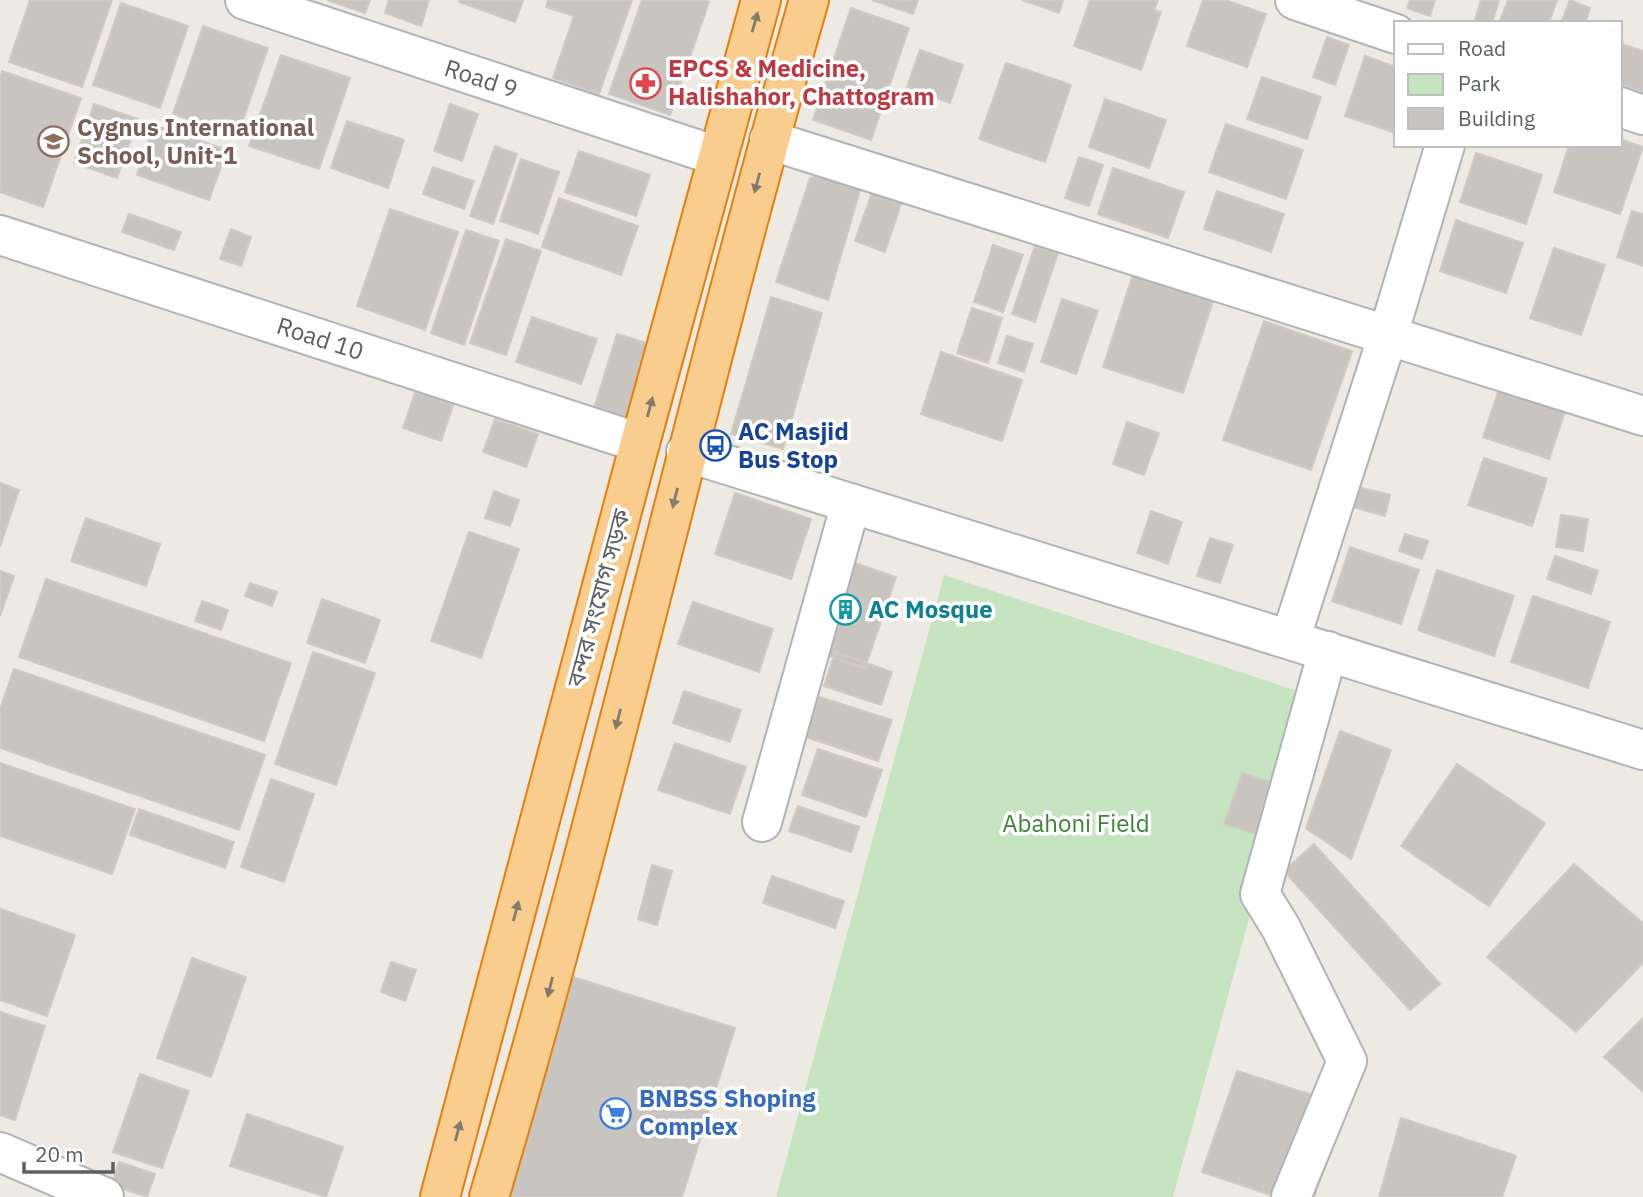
<svg xmlns="http://www.w3.org/2000/svg" width="1643" height="1197" viewBox="0 0 1643 1197" font-family="'IBM Plex Sans','Noto Sans Bengali',sans-serif">
<style>
.green{fill:#c6e4c0}
.building{fill:#c8c4bf;stroke:#d1cac1;stroke-width:2}
.lines{fill:none;stroke-linecap:round;stroke-linejoin:round}
.minor-casing{stroke:#b0b4b8;stroke-width:42}
.highway-casing{stroke:#e77f09;stroke-width:42}
.minor{stroke:#fff;stroke-width:38}
.highway{stroke:#f8cd8e;stroke-width:38}
.oneway{fill:#827b6e}
.labels{text-anchor:middle;stroke-width:7;stroke-linejoin:round;paint-order:stroke}
.health-label{font-size:24px;font-weight:bold;fill:#be3a42;stroke:#fff;text-anchor:start}
.street-label{font-size:24px;fill:#5b6063;stroke:#fff}
.education-label{font-size:24px;font-weight:bold;fill:#785e54;stroke:#fff;text-anchor:start}
.transit-label{font-size:24px;font-weight:bold;fill:#164399;stroke:#fff;text-anchor:start}
.culture-label{font-size:24px;font-weight:bold;fill:#0d838f;stroke:#fff;text-anchor:start}
.park-label{font-size:24px;fill:#418439;stroke:#fff}
.shop-label{font-size:24px;font-weight:bold;fill:#366cbe;stroke:#fff;text-anchor:start}
</style>
<rect width="100%" height="100%" fill="#ede9e3"/>
<path class="green" d="M944,575L1310,695L1173,1197H776Z"/>
<path class="building" d="M30,0H112L82,87L9,62Z
M327,0H370L365,13Z
M389,0H429L421,26L385,13Z
M460,0H523L515,22L459,2Z
M548,0H632L599,94L553,78L574,16L546,7Z
M642,0H703L709,2L670,115L609,94Z
M872,0H918L913,14Z
M1022,0H1063L1059,13Z
M1090,0H1158L1154,10L1161,12L1141,70L1074,46Z
M1203,0H1225L1266,14L1247,67L1187,46Z
M1410,0H1435L1430,16L1407,8Z
M1481,0H1499L1492,23H1474Z
M1508,0H1557L1549,23H1499Z
M1570,0L1590,8L1585,23H1561Z
M121,3L188,26L160,108L93,85Z
M851,8L909,28L871,140L813,120Z
M203,26L268,48L237,137L173,114Z
M1327,37L1349,45L1335,85L1313,77Z
M1622,44L1643,51V92L1620,84V51Z
M920,50L963,65L950,103L907,87Z
M281,55L350,78L319,169L249,146Z
M1365,56L1396,67V133L1345,116Z
M1006,63L1071,85L1045,162L979,139Z
M2,71L81,98L43,207L0,192V79Z
M1262,77L1321,97L1307,139L1247,119Z
M1105,99L1166,120L1149,168L1089,147Z
M94,104L138,119L117,178L74,163Z
M450,104L478,114L462,161L434,151Z
M347,121L404,140L388,188L331,168Z
M1226,124L1303,150L1286,199L1209,172Z
M154,125L227,150L209,200L137,175Z
M1620,139L1643,147L1620,214L1554,192L1569,145H1620Z
M495,146L517,154L493,224L470,216Z
M579,151L650,175L636,216L565,192Z
M1476,153L1542,175L1526,224L1460,202Z
M1079,157L1103,165L1089,206L1065,198Z
M521,159L559,172L538,234L500,221Z
M433,167L474,181L464,209L423,194Z
M1113,168L1184,192L1168,238L1098,214Z
M838,170L863,180L828,300L776,282L810,178Z
M875,184L904,195L885,252L855,241Z
M1217,191L1284,214L1271,252L1204,229Z
M559,198L638,226L621,275L542,247Z
M390,209L458,232L425,330L357,306Z
M1632,211L1643,214V266L1617,257Z
M129,214L181,232L174,250L122,232Z
M1456,220L1523,243L1506,293L1440,271Z
M231,229L251,237L241,266L220,259Z
M466,230L499,241L464,345L431,333Z
M506,239L541,251L506,355L470,343Z
M993,245L1023,255L1003,312L974,302Z
M1035,246L1058,253L1035,322L1012,314Z
M1554,248L1605,265L1581,335L1530,318Z
M1135,268L1215,295L1183,393L1103,367Z
M771,297L822,313L783,449L731,434Z
M1062,299L1098,311L1076,374L1041,362Z
M972,308L1002,318L988,363L957,353Z
M532,317L597,339L581,384L516,362Z
M1264,321L1352,351L1311,470L1223,440Z
M617,334L659,347L633,431L591,418Z
M1007,336L1033,344L1024,372L998,363Z
M941,352L1022,380L1002,441L921,414Z
M418,384L456,397L441,441L403,428Z
M1499,389L1565,412L1549,459L1483,437Z
M495,419L538,434L526,467L483,452Z
M1127,422L1159,433L1144,475L1113,464Z
M1484,458L1547,479L1532,526L1468,505Z
M0,483L19,490L0,547Z
M1358,487L1390,495L1385,516L1353,507Z
M494,491L519,500L510,526L485,518Z
M735,493L811,519L791,579L715,554Z
M1151,511L1182,522L1168,564L1137,553Z
M1561,515L1588,519L1583,551L1556,547Z
M86,518L160,544L146,586L71,561Z
M469,532L519,549L481,658L431,641Z
M1405,534L1428,541L1422,559L1399,551Z
M1210,538L1233,545L1220,583L1197,576Z
M1350,547L1419,570L1401,624L1332,601Z
M823,552L896,577L865,668L793,644Z
M1555,556L1598,571L1591,594L1547,579Z
M1437,570L1514,596L1494,656L1418,630Z
M0,571L14,576L0,616Z
M46,579L291,663L264,741L19,657Z
M250,583L277,592L272,606L245,596Z
M1533,596L1610,622L1588,688L1511,662Z
M322,599L380,620L365,663L307,643Z
M202,601L228,610L221,630L195,621Z
M693,602L773,629L759,672L678,644Z
M313,652L375,673L336,785L275,764Z
M835,652L892,672L881,705L824,686Z
M14,669L265,755L239,830L0,748V709Z
M684,691L741,710L730,742L673,723Z
M819,697L892,720L878,761L806,737Z
M1340,731L1391,750L1351,859L1306,828Z
M675,743L746,767L730,814L658,790Z
M818,749L882,770L866,817L802,795Z
M0,763L135,809L112,874L0,836Z
M1457,764L1545,823L1489,906L1401,846Z
M1242,773L1279,785L1261,836L1224,824Z
M271,779L314,794L284,882L241,867Z
M798,806L859,827L851,852L789,831Z
M139,809L234,842L225,868L130,835Z
M1314,844L1440,984L1410,1010L1284,871Z
M1574,864L1643,923V963L1576,1032L1487,957Z
M652,865L672,871L657,925L638,919Z
M772,876L844,901L835,928L763,903Z
M0,909L75,935L47,1016L0,1000Z
M192,958L246,977L211,1077L157,1058Z
M391,962L416,970L405,1001L381,992Z
M567,975L735,1028L682,1197H497Z
M0,1012L45,1026L15,1120L0,1115Z
M1643,1018V1092L1604,1057Z
M1237,1071L1347,1106L1314,1197H1277L1202,1172Z
M140,1074L189,1091L162,1168L113,1152Z
M247,1114L343,1147L326,1197L230,1166Z
M1401,1118L1516,1156L1502,1197H1379Z
M119,1162L155,1174L147,1197L111,1185Z"/>
<g class="lines">
<defs>
<path id="minor" d="M245,0L717,156
M1295,0L1396,34
M1620,107L1643,115
M769,140L1643,416
M0,235L640,443
M686,452L1643,750
M1290,640L1388,335L1445,145
M762,822L851,503
M0,1152L104,1197
M1291,1197L1347,1061L1281,928L1260,894L1328,651"/>
<path id="highway" d="M440,1197L640,443L761,0
M489,1197C607,801 695,397 809,0"/>
</defs>
<use href="#minor" class="minor-casing"/>
<use href="#highway" class="highway-casing"/>
<use href="#minor" class="minor"/>
<use href="#highway" class="highway"/>
</g>
<defs><path id="oneway-solid" d="M-6-.8H1V-3.2L6.5 0L1 3.2V.8H-6Z" transform="scale(1.75)"/></defs>
<g class="oneway">
<use href="#oneway-solid" transform="translate(755 22) rotate(-74)"/>
<use href="#oneway-solid" transform="translate(757 183) rotate(105)"/>
<use href="#oneway-solid" transform="translate(650 407) rotate(-75)"/>
<use href="#oneway-solid" transform="translate(675 498) rotate(104)"/>
<use href="#oneway-solid" transform="translate(618 719) rotate(104)"/>
<use href="#oneway-solid" transform="translate(516 911) rotate(-75)"/>
<use href="#oneway-solid" transform="translate(550 987) rotate(104)"/>
<use href="#oneway-solid" transform="translate(458 1131) rotate(-75)"/>
</g>
<defs>
<symbol id="pharmacy-ring" viewBox="-11 -11 22 22"><circle r="9.5" fill="#fff" stroke="#e0444e" stroke-width="1.5"/><path d="M-2-6h4v4h4v4h-4v4h-4v-4h-4v-4h4Z" fill="#e0444e"/></symbol>
<symbol id="school-ring" viewBox="-11 -11 22 22"><circle r="9.5" fill="#fff" stroke="#8d6e63" stroke-width="1.5"/><path d="M0-5L7-2L0 1L-7-2ZM-4 1L0 2.5L4 1V4Q0 6-4 4Z" fill="#8d6e63"/></symbol>
<symbol id="bus-ring" viewBox="-11 -11 22 22"><circle r="9.5" fill="#fff" stroke="#1a4fb4" stroke-width="1.5"/><path d="M-5-6H5V4H4V6H2V4H-2V6H-4V4H-5ZM-3.5-4V0h7V-4ZM-3.5 1.2v1.5H-2V1.2ZM2 1.2v1.5H3.5V1.2Z" fill="#1a4fb4"/></symbol>
<symbol id="building-ring" viewBox="-11 -11 22 22"><circle r="9.5" fill="#fff" stroke="#0f9aa8" stroke-width="1.5"/><path d="M-4-6H4V6H1V3H-1V6H-4ZM-2.5-4.3h1.7v1.8h-1.7ZM.8-4.3h1.7v1.8H.8ZM-2.5-1h1.7V.8h-1.7ZM.8-1h1.7V.8H.8Z" fill="#0f9aa8"/></symbol>
<symbol id="supermarket-ring" viewBox="-11 -11 22 22"><circle r="9.5" fill="#fff" stroke="#3f7fe0" stroke-width="1.5"/><path d="M-6-5.5h2.5l.6 2H6L4.5 2H-2.5L-4.4-4H-6ZM-1.5 3.2a1.3 1.3 0 1 0 .1 0ZM3 3.2a1.3 1.3 0 1 0 .1 0Z" fill="#3f7fe0"/></symbol>
</defs>
<g fill-rule="evenodd">
<use href="#pharmacy-ring" x="628" y="66" width="35" height="35"/>
<use href="#school-ring" x="36" y="124" width="35" height="35"/>
<use href="#bus-ring" x="698" y="428" width="35" height="35"/>
<use href="#building-ring" x="828" y="592" width="35" height="35"/>
<use href="#supermarket-ring" x="598" y="1096" width="35" height="35"/>
</g>
<g class="labels">
<g class="health-label">
<text x="668" y="77">EPCS &amp; Medicine,<tspan x="668" dy="28">Halishahor, Chattogram</tspan></text>
</g>
<g class="street-label">
<text transform="translate(481 79) rotate(18)" y="8">Road 9</text>
<text transform="translate(320 339) rotate(18)" y="8">Road 10</text>
<text transform="translate(599 598) rotate(-75)" y="8">বন্দর সংযোগ সড়ক</text>
</g>
<g class="education-label">
<text x="77" y="136">Cygnus International<tspan x="77" dy="28">School, Unit-1</tspan></text>
</g>
<g class="transit-label">
<text x="738" y="440">AC Masjid<tspan x="738" dy="28">Bus Stop</tspan></text>
</g>
<g class="culture-label">
<text x="868" y="618">AC Mosque</text>
</g>
<g class="park-label">
<text x="1076" y="832">Abahoni Field</text>
</g>
<g class="shop-label">
<text x="639" y="1107">BNBSS Shoping<tspan x="639" dy="28">Complex</tspan></text>
</g>
</g>
<rect x="1394" y="21" width="228" height="126" fill="#ffffff" stroke="#bdbfc1" stroke-width="2"/>
<rect x="1408" y="44" width="35" height="10" fill="#ffffff" stroke="#bdbfc1" stroke-width="2"/>
<text x="1458" y="56" font-size="21" fill="#5b6063">Road</text>
<rect x="1408" y="74" width="35" height="21" fill="#c6e4c0" stroke="#bdbfc1" stroke-width="2"/>
<text x="1458" y="91" font-size="21" fill="#5b6063">Park</text>
<rect x="1408" y="108" width="35" height="21" fill="#c8c4bf" stroke="#bdbfc1" stroke-width="2"/>
<text x="1458" y="126" font-size="21" fill="#5b6063">Building</text>
<path d="M24 1162v10h89v-10" fill="none" stroke="#5b6063" stroke-width="3.5"/>
<text x="35" y="1162" font-size="21" fill="#5b6063" stroke="#ffffff" stroke-width="5" paint-order="stroke">20 m</text>
</svg>
